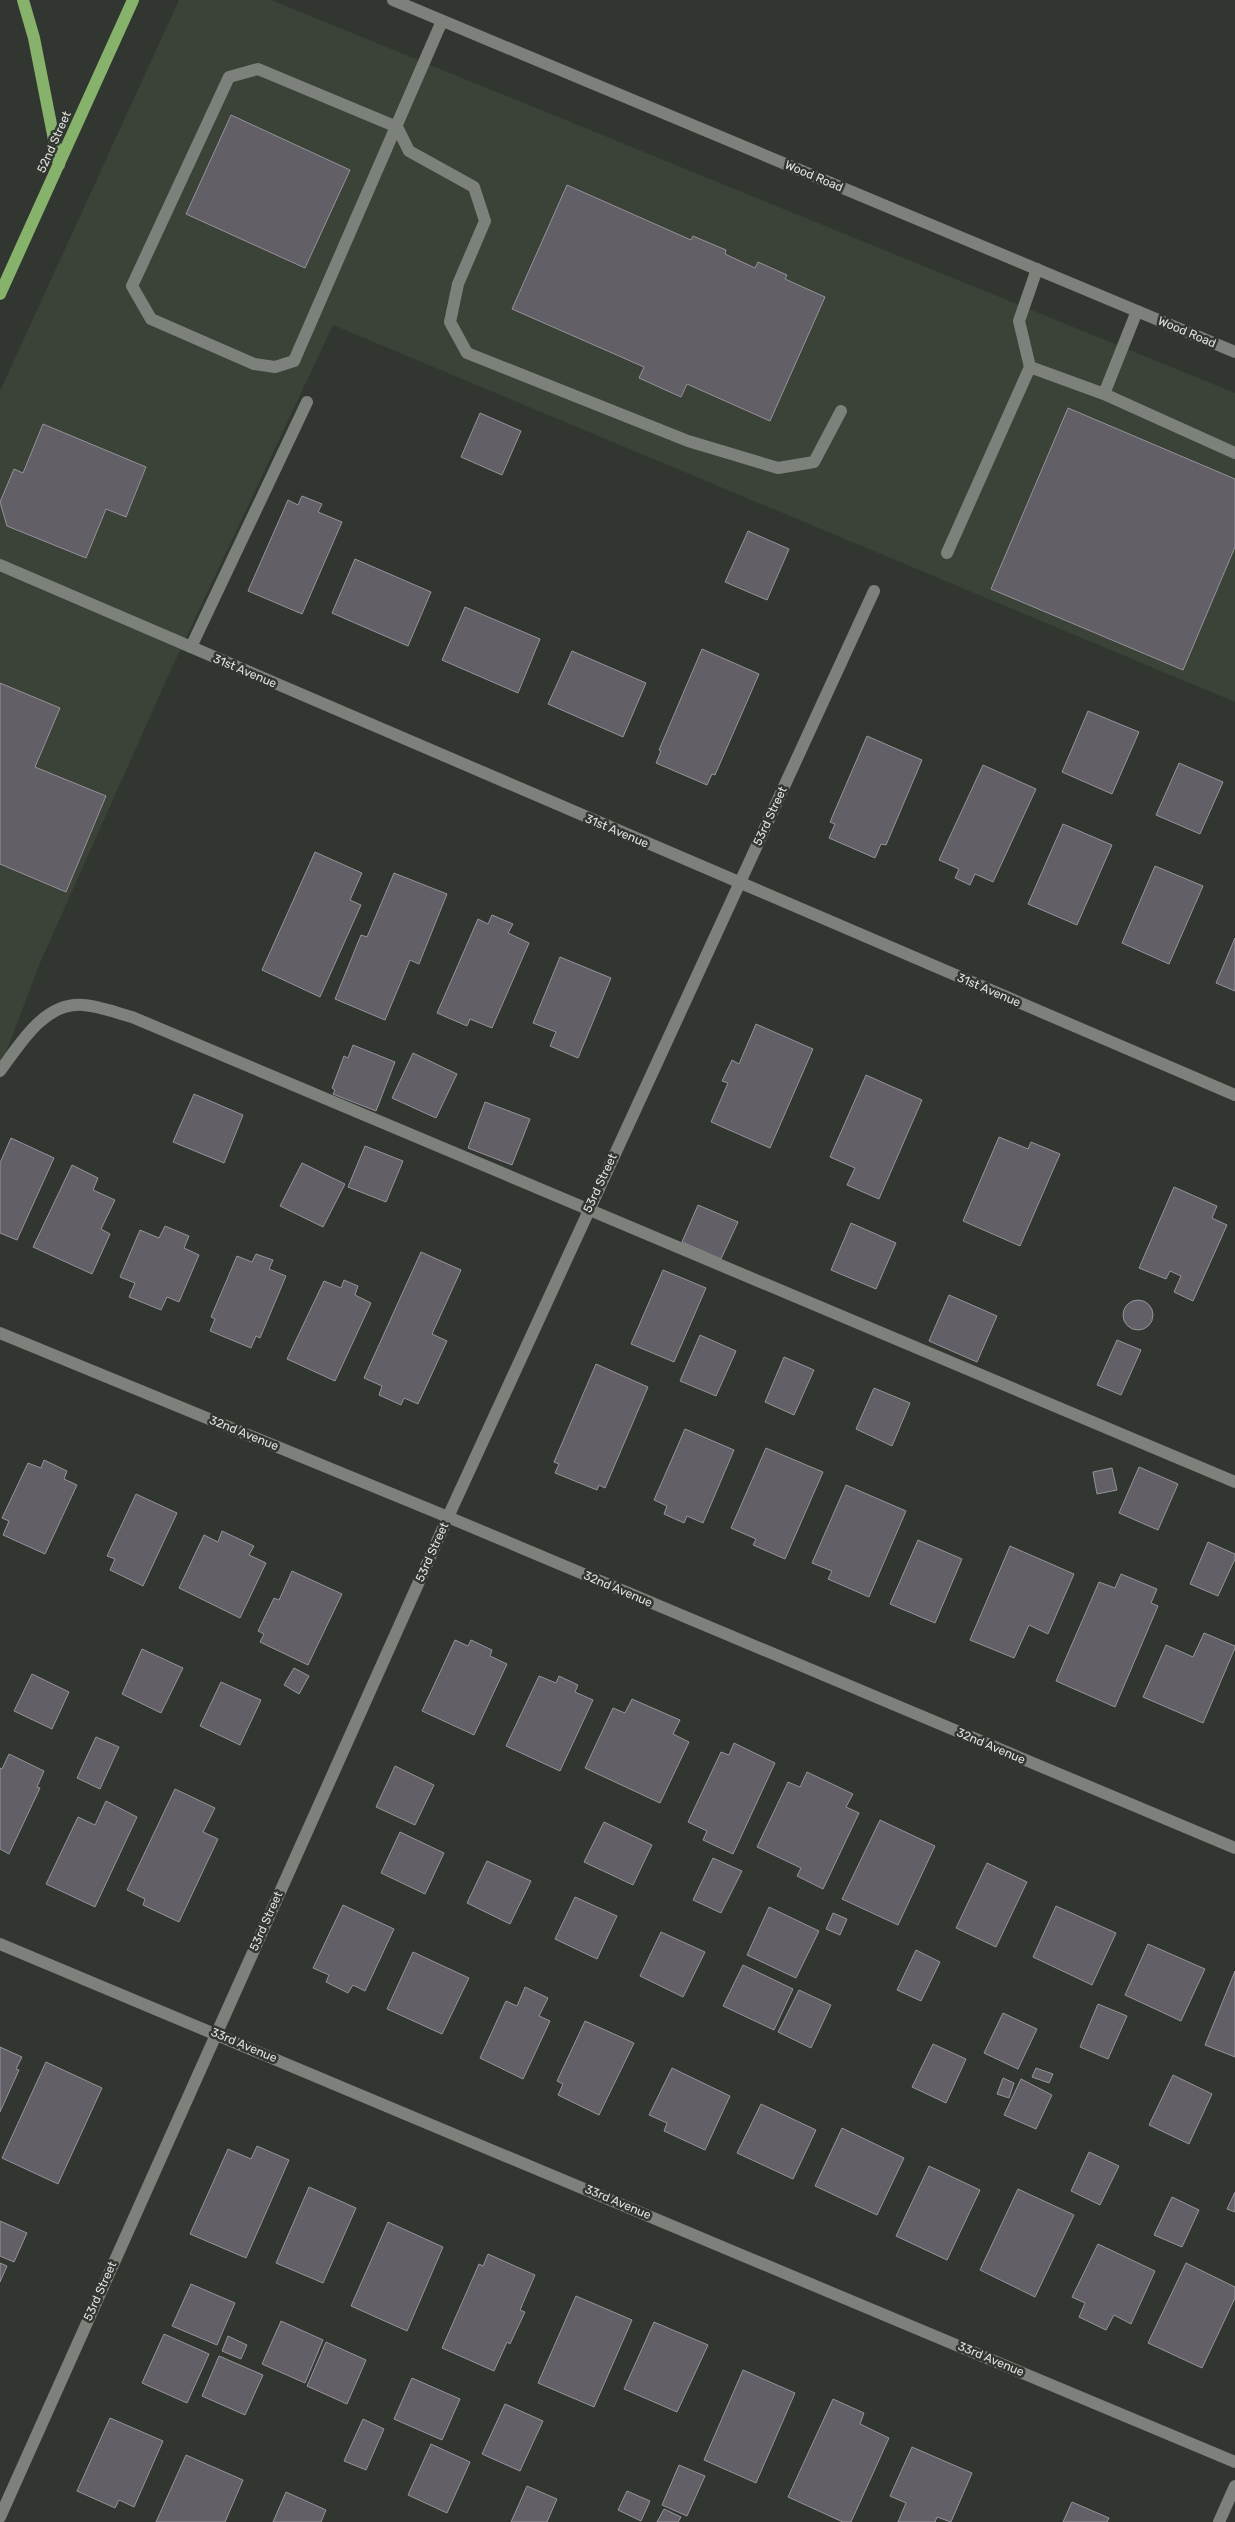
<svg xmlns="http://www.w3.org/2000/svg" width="1235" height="2522" viewBox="0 0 1235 2522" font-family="Rubik,sans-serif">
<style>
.built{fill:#3b4238}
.building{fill:#625f66;stroke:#96939a}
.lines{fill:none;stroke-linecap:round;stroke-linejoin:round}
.service{stroke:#7d817b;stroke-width:12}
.minor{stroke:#7d817b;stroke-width:12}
.tertiary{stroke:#7d817b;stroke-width:12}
.primary{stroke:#87b26b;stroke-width:12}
.labels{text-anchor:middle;stroke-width:5;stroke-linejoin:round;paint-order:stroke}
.street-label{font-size:12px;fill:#dfe1de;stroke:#323630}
</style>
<rect width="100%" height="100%" fill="#323630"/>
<path class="built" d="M179,0H271L1235,393V702L333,325L169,674L40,963L0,1068V391Z"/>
<path class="building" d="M231,115L350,170L305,268L186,214Z
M567,185L691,240L693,236L726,250L725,254L755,268L758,262L787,275L785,279L825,297L770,421L687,384L681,397L639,378L644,367L512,309Z
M1068,408L1235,479V547L1183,670L991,589Z
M480,413L521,431L502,475L461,457Z
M43,424L146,467L126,517L106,509L86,558L7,526L0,502L14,469L23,473Z
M302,496L322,504L318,512L342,522L302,614L248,591L288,500L298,505Z
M748,531L789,549L767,600L725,582Z
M355,559L431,592L408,646L332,613Z
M465,607L540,639L518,693L442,660Z
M702,649L759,674L715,775L712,774L707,785L656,763L661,751L659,750Z
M572,651L646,683L623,737L548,704Z
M0,683L60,708L35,767L106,796L66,892L0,864Z
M1088,711L1139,732L1112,794L1062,772Z
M867,736L922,760L886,845L881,844L875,858L829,838L835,824L830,822Z
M1179,763L1223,782L1200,834L1156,815Z
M983,765L1036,789L993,882L975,874L970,885L955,878L959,869L939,860Z
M1063,824L1112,845L1077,925L1028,904Z
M315,852L362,873L350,900L361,905L320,997L262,970Z
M1155,866L1203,886L1169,964L1122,943Z
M394,873L447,894L419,964L410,960L385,1020L335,999L361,935L367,937Z
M492,915L513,924L508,933L529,943L492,1028L470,1019L467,1026L437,1013L478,919L488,924Z
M1235,938V991L1216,983Z
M560,957L611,978L578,1058L550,1046L556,1032L533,1023Z
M756,1024L813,1049L770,1148L711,1122L728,1083L722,1081L732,1060L739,1064Z
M353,1045L395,1062L376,1111L333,1094L335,1090L332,1088L344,1056L348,1058Z
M413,1053L457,1074L436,1118L392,1098Z
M866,1075L922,1100L879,1199L847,1185L855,1168L830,1157Z
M194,1094L243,1115L224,1163L173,1142Z
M485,1102L530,1119L512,1165L468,1148Z
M999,1137L1028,1149L1031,1142L1060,1154L1020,1246L963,1221Z
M11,1138L54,1158L17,1240L0,1233V1163Z
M365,1146L403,1161L386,1202L348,1187Z
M302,1163L345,1184L323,1227L280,1206Z
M72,1165L98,1178L93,1190L115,1200L101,1229L110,1234L92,1274L33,1247Z
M1174,1187L1217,1206L1212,1218L1227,1225L1193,1301L1174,1292L1181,1276L1170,1271L1166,1279L1139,1268Z
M698,1205L738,1222L721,1259L682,1242Z
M851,1223L896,1243L876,1289L831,1270Z
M165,1226L189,1236L184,1248L199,1255L179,1302L167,1297L161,1310L129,1297L135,1283L120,1277L140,1230L159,1238Z
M421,1252L461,1270L432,1334L447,1341L418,1404L404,1398L401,1405L379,1395L382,1386L364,1378Z
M256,1254L273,1260L269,1269L286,1276L260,1338L256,1336L251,1348L210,1331L215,1319L211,1317L237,1256L252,1262Z
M663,1270L706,1288L674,1362L631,1344Z
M344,1280L358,1286L355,1295L371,1303L335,1381L287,1359L324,1281L341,1288Z
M949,1295L997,1316L977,1362L929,1341Z
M1123 1315a15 15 0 1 1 30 0a15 15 0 1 1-30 0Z
M700,1335L736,1351L716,1396L680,1381Z
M1117,1340L1141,1350L1121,1395L1097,1385Z
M784,1357L814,1370L794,1415L765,1402Z
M596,1364L648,1387L605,1488L599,1485L597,1490L555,1473L559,1464L554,1462Z
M874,1388L910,1403L892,1446L856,1429Z
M685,1429L734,1450L703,1523L687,1516L684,1523L664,1514L667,1506L654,1500Z
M766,1448L823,1472L785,1559L753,1545L756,1539L731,1528Z
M44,1460L67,1471L64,1479L77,1485L45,1554L3,1535L9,1521L2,1518L28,1463L41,1468Z
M1139,1467L1178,1484L1158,1530L1119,1513Z
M1112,1468L1117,1490L1097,1494L1093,1472Z
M846,1485L906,1511L869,1597L828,1579L832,1571L812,1563Z
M136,1494L177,1513L143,1586L110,1570L115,1559L107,1556Z
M222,1531L254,1546L249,1555L266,1563L240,1618L179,1588L204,1535L218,1542Z
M918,1540L962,1559L935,1623L890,1604Z
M1208,1542L1235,1554V1559L1218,1596L1190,1584Z
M1010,1546L1074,1574L1048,1634L1029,1625L1014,1658L970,1640Z
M292,1571L342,1594L308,1665L260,1642L264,1634L258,1631L274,1598L279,1600Z
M1121,1574L1157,1589L1151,1603L1158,1606L1115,1707L1056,1681L1099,1582L1115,1588Z
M1204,1633L1235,1646V1648L1203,1723L1143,1697L1166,1645L1193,1657Z
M455,1640L468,1646L471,1640L492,1650L490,1656L507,1664L474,1735L422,1711Z
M142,1649L183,1668L161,1713L122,1694Z
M294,1668L309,1676L299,1694L284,1685Z
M32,1674L69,1692L52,1729L14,1711Z
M539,1676L556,1683L559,1676L578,1685L575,1692L593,1700L560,1771L506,1746Z
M221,1682L261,1700L240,1745L200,1726Z
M632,1699L680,1720L673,1734L689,1742L660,1803L585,1768L613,1708L625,1713Z
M96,1737L119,1747L100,1789L77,1778Z
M734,1743L775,1763L733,1854L703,1840L707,1831L688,1822L721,1752L729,1755Z
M9,1754L44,1771L37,1787L40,1788L9,1854L0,1849V1768L2,1769Z
M395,1766L434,1785L415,1825L376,1807Z
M807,1772L853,1794L846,1807L859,1813L823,1889L797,1876L801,1868L757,1847L788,1782L800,1787Z
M175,1789L215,1808L203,1832L218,1839L179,1922L143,1905L145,1899L127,1890Z
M106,1801L137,1817L95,1907L46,1884L78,1817L95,1825Z
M880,1820L935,1846L898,1925L842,1899Z
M604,1822L652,1845L633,1885L584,1862Z
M400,1832L444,1853L425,1894L381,1873Z
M713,1858L742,1871L721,1913L693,1900Z
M487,1861L531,1881L510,1924L467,1903Z
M987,1863L1027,1882L996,1947L956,1928Z
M575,1897L617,1916L597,1959L555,1939Z
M343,1905L394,1929L365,1991L353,1985L348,1993L326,1982L329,1975L313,1968Z
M1056,1906L1116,1933L1092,1985L1033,1957Z
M769,1907L819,1931L796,1978L747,1955Z
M833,1913L847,1919L840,1935L826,1929Z
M661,1932L705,1952L683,1997L640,1976Z
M1148,1944L1205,1969L1181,2021L1125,1995Z
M916,1950L940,1962L921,2001L897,1990Z
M413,1952L469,1978L442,2034L387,2009Z
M743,1965L793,1989L774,2030L723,2006Z
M1235,1971V2057L1205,2045Z
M525,1987L548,1998L539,2016L550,2021L523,2079L480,2058L506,2001L517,2006Z
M799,1990L831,2005L811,2048L778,2032Z
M1098,2004L1127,2016L1108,2059L1080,2047Z
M1003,2013L1037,2029L1018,2069L984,2053Z
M585,2021L634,2043L599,2115L558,2095L563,2084L557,2081Z
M933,2044L966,2059L946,2103L912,2087Z
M0,2047L22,2057L16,2069L19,2070L0,2112Z
M46,2062L102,2088L58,2184L2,2158Z
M672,2068L730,2096L705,2150L664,2131L667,2123L649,2115Z
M1036,2068L1053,2074L1049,2083L1032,2077Z
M1173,2075L1212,2094L1189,2144L1149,2125Z
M1003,2078L1014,2083L1009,2098L997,2094Z
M1021,2079L1052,2095L1036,2129L1004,2115Z
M761,2104L816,2130L793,2179L737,2153Z
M842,2128L904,2158L877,2215L815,2186Z
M257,2146L289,2160L246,2258L190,2234L228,2149L251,2159Z
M1089,2152L1119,2166L1100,2205L1071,2191Z
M929,2166L980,2190L947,2260L896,2236Z
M309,2187L356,2208L323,2283L276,2263Z
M1018,2189L1074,2215L1035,2297L980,2270Z
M1235,2192V2212L1227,2209Z
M1172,2197L1199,2210L1182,2247L1154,2235Z
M0,2221L27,2233L14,2262L0,2256Z
M388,2222L443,2247L407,2331L351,2306Z
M1098,2244L1155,2271L1131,2324L1114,2315L1106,2330L1079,2317L1085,2303L1072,2297Z
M488,2254L535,2275L520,2310L525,2312L510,2344L507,2342L494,2371L442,2348L479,2264L483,2266Z
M0,2263L7,2266L0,2282Z
M1186,2263L1235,2287V2298L1202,2368L1148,2343Z
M191,2284L235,2303L217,2345L172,2326Z
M576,2296L632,2320L594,2407L538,2383Z
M281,2321L323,2340L305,2383L262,2364Z
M654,2322L708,2345L677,2412L624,2389Z
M164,2334L209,2354L187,2403L142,2383Z
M228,2336L247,2345L241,2359L222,2351Z
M326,2342L366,2360L347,2404L307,2386Z
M219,2356L263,2375L245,2415L202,2396Z
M743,2370L795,2393L756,2483L704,2460Z
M412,2378L460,2399L442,2440L394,2419Z
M833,2399L864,2413L860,2424L889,2438L851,2522H843L788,2497Z
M505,2404L543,2421L520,2471L482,2454Z
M110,2418L163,2441L134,2507L119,2500L115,2508L77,2491Z
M363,2419L384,2429L366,2470L344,2461Z
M431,2444L470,2462L447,2513L408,2495Z
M912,2447L972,2473L951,2522L937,2517L935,2522H898L906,2503L890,2496Z
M186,2455L243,2480L225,2522H156Z
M679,2465L705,2476L687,2516L662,2505Z
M527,2486L557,2499L547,2522H511Z
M627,2491L650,2501L641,2521L618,2510Z
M286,2492L326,2510L321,2522H273Z
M1072,2502L1109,2518L1107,2522H1063Z
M664,2509L681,2517L678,2522H657Z"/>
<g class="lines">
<path class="service" d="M442,21L294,361L275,367L254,364L151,319L132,286L229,77L258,69L397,127L409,151L474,187L485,221L458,284L450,322L467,353L688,441L778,468L814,462L841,411
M1030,367L1019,321L1037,269
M1104,394L1137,311
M947,553L1030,367L1104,394L1235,453
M191,647L307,402
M0,1071C20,1044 44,1002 83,1005C99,1006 117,1013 132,1017L1235,1482"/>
<path class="minor" d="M0,565L1235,1095
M0,1333L448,1517L1235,1848
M0,1944L1235,2462
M0,2517L448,1517L874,591
M1219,2522L1235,2486"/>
<path class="tertiary" d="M393,0L1235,352"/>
<path class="primary" d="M23,0L34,38L59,165
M0,294L133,0"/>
</g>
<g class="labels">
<g class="street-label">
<text transform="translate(54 142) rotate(-66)" y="4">52nd Street</text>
<text transform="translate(814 176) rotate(23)" y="4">Wood Road</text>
<text transform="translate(1187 332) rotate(23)" y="4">Wood Road</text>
<text transform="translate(245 671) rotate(23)" y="4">31st Avenue</text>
<text transform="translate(770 816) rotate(-65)" y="4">53rd Street</text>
<text transform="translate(617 831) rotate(23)" y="4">31st Avenue</text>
<text transform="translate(989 990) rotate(23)" y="4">31st Avenue</text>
<text transform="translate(600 1183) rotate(-65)" y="4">53rd Street</text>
<text transform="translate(244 1433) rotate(22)" y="4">32nd Avenue</text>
<text transform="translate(432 1552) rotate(-66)" y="4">53rd Street</text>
<text transform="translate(618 1589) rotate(23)" y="4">32nd Avenue</text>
<text transform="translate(991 1746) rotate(23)" y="4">32nd Avenue</text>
<text transform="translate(266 1921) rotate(-66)" y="4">53rd Street</text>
<text transform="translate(244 2045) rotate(23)" y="4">33rd Avenue</text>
<text transform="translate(618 2202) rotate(23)" y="4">33rd Avenue</text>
<text transform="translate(100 2291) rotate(-66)" y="4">53rd Street</text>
<text transform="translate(991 2359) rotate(23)" y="4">33rd Avenue</text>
</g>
</g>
</svg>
